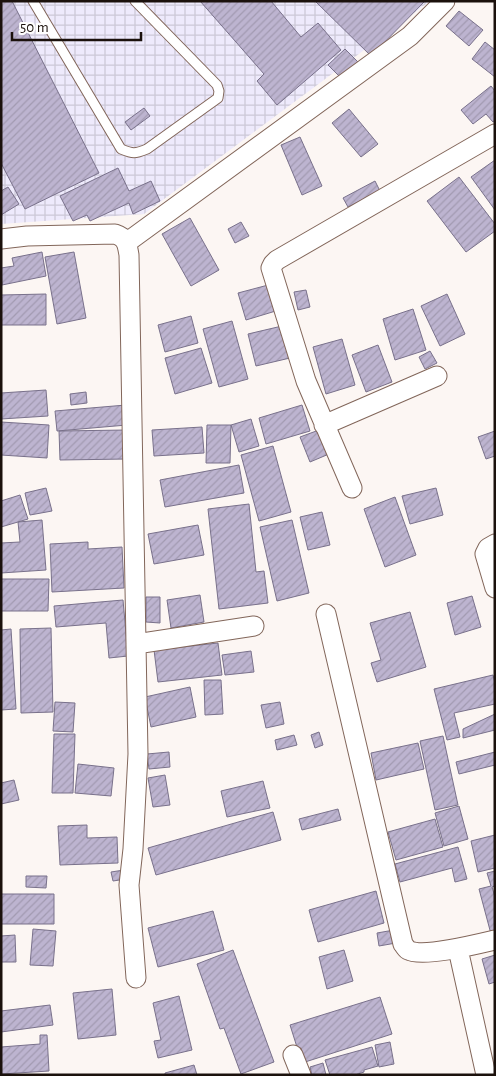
<svg xmlns="http://www.w3.org/2000/svg" width="496" height="1076" viewBox="0 0 496 1076" font-family="'Alegreya Sans',sans-serif">
<style>
.industrial{fill:url(#industrial-grid)}
.building{fill:url(#building-hatch);stroke:#79718b}
.lines{fill:none;stroke-linecap:round;stroke-linejoin:round}
.service-casing{stroke:#82665a;stroke-width:11}
.minor-casing{stroke:#82665a;stroke-width:21}
.service{stroke:#fff;stroke-width:9}
.minor{stroke:#fff;stroke-width:19}
</style>
<defs>
<pattern id="industrial-grid" width="8" height="8" patternUnits="userSpaceOnUse" patternTransform="scale(1.25)"><rect width="8" height="8" fill="#eeeafc"/><path d="M0 4h8M4 0v8" fill="none" stroke="#ccc8d7"/></pattern>
<pattern id="building-hatch" width="6" height="6" patternUnits="userSpaceOnUse" patternTransform="scale(1.25)"><rect width="6" height="6" fill="#bdb4d0"/><path d="M-1 1l2-2M0 6l6-6M5 7l2-2" fill="none" stroke="#a29ab1"/></pattern>
</defs>
<rect width="100%" height="100%" fill="#fcf6f3"/>
<path class="industrial" d="M1,1H430L144,214L1,224Z"/>
<path class="building" d="M1,1H12L99,173L25,209L1,163Z
M200,1H271L301,37L318,23L341,50L277,105L257,81L264,74Z
M315,1H425L371,56Z
M459,11L483,30L469,46L446,26Z
M485,42L495,50V77L472,59Z
M345,49L358,62L342,79L328,65Z
M491,86L495,91V121L493,122L486,114L473,124L461,110Z
M144,108L150,116L131,130L125,122Z
M349,109L378,144L361,157L332,123Z
M300,137L322,186L302,195L281,145Z
M495,160V210L471,177Z
M118,168L129,191L151,181L160,201L133,214L129,203L90,221L87,215L73,221L60,196Z
M459,177L495,224V231L466,252L427,201Z
M375,181L380,191L348,207L343,198Z
M8,187L19,204L1,215V191Z
M190,218L219,270L191,286L162,234Z
M241,222L249,236L235,243L228,229Z
M42,252L46,276L2,285L1,268L14,266L12,258Z
M74,252L86,318L57,324L45,257Z
M272,284L279,310L246,320L238,293Z
M306,290L310,307L298,310L294,292Z
M46,294V325H1V295Z
M447,294L465,334L440,346L421,306Z
M413,309L426,350L395,360L383,319Z
M191,316L198,343L165,352L158,325Z
M232,321L248,379L219,387L203,329Z
M282,326L290,358L256,366L248,334Z
M342,339L355,385L326,394L313,347Z
M378,345L392,382L366,392L352,355Z
M201,348L212,383L175,394L165,358Z
M430,351L437,363L425,369L419,357Z
M46,390L48,416L1,419V393Z
M86,392L87,403L71,405L70,394Z
M126,405L127,425L57,431L55,411Z
M302,405L310,431L266,444L259,418Z
M251,419L259,446L239,452L231,425Z
M1,422L49,425L47,458L1,455Z
M207,425H231L230,463H206Z
M202,427L204,453L154,456L152,430Z
M126,430L127,459L60,460L59,431Z
M319,430L329,454L310,462L300,437Z
M495,431V456L486,459L478,437Z
M273,446L291,512L259,521L241,455Z
M239,465L244,493L165,507L160,480Z
M46,488L52,511L30,515L25,493Z
M436,488L443,515L410,524L402,496Z
M20,495L28,519L1,527V501Z
M395,497L416,555L385,567L364,509Z
M249,504L256,572L264,571L268,603L219,609L208,509Z
M322,512L330,545L308,550L300,517Z
M42,520L46,570L1,573V543L20,542L18,522Z
M292,520L309,593L277,601L260,527Z
M198,525L204,555L154,564L148,534Z
M88,542V549L122,547L124,588L52,592L50,544Z
M1,579H49L48,611H1Z
M200,595L204,622L171,628L167,600Z
M472,596L481,627L455,635L447,603Z
M146,597H160V623L146,622Z
M123,600L128,656L109,658L106,623L56,627L54,606Z
M410,612L426,667L377,682L371,663L381,660L370,623Z
M51,628L53,712L21,713L20,629Z
M11,629L16,709L1,710V630Z
M218,643L222,675L158,682L154,650Z
M251,651L254,672L225,675L222,655Z
M493,675L495,683V704L454,713L460,737L447,740L434,689Z
M204,680H221L223,714L205,715Z
M190,687L196,717L151,727L145,697Z
M55,702L75,703L73,732L53,731Z
M280,702L284,724L266,728L261,705Z
M495,714V730L463,738V729Z
M319,732L323,745L315,748L311,735Z
M54,734H75L73,793H52Z
M294,735L297,745L277,750L275,740Z
M443,736L458,805L435,810L420,741Z
M418,743L424,769L376,780L371,753Z
M169,752L170,767L149,769L147,754Z
M495,752V765L459,774L456,762Z
M78,764L114,768L111,796L75,793Z
M165,775L170,805L153,807L148,778Z
M14,780L19,800L1,804V783Z
M263,781L270,808L227,817L221,791Z
M459,806L468,839L444,846L435,813Z
M338,809L341,820L302,830L299,819Z
M273,812L281,840L156,875L148,848Z
M435,819L443,847L396,860L388,832Z
M87,825V838L117,837L118,863L60,865L58,826Z
M495,835V868L478,872L471,841Z
M458,847L467,879L455,882L452,868L400,882L395,864Z
M124,870L126,879L113,881L111,872Z
M495,871V886L492,887L495,897V933L491,934L479,889L491,886L487,873Z
M26,876H47L46,888L26,887Z
M376,891L384,923L318,942L309,910Z
M1,894H54V924H1Z
M213,911L224,950L158,967L148,928Z
M33,929L56,931L53,966L30,965Z
M394,930L396,943L379,946L377,933Z
M15,935L16,962H1V936Z
M233,950L274,1062L241,1074L224,1028L220,1029L197,964Z
M344,950L353,981L327,989L319,957Z
M495,955V982L489,984L482,959Z
M112,989L116,1035L78,1039L73,993Z
M179,996L192,1050L158,1058L154,1041L161,1040L153,1003Z
M380,997L392,1034L302,1063L290,1025Z
M50,1005L53,1025L1,1032V1011Z
M40,1035H47L49,1071L1,1074V1047L40,1044Z
M390,1042L394,1064L379,1067L375,1045Z
M372,1047L378,1066L364,1070V1072L355,1075H330L325,1060Z
M323,1063L326,1075H312L310,1067Z
M194,1065L197,1075H165V1073Z"/>
<g class="lines">
<defs>
<path id="service" d="M33,1L121,149C133,154 135,154 147,149L218,98L219,91L217,85L135,1"/>
<path id="minor" d="M1,239L27,236L115,234C127,238 127,244 129,255L138,754L133,849L129,885L136,978
M126,243L410,36L445,1
M324,425L437,376
M352,488L306,381L271,268L273,264L277,260L495,134
M495,544L488,548L485,554L495,588
M326,614L403,944C404,945 407,950 408,950C422,958 478,944 495,940
M136,644L254,626
M458,949L486,1075
M293,1055L301,1075"/>
</defs>
<use href="#service" class="service-casing"/>
<use href="#minor" class="minor-casing"/>
<use href="#service" class="service"/>
<use href="#minor" class="minor"/>
</g>
<rect width="496" height="1076" fill="none" stroke="#1b110c" stroke-width="5"/>
<path d="M12 32v8h129v-8" fill="none" stroke="#1b110c" stroke-width="2.5"/>
<text x="20" y="32" font-size="15" fill="#1b110c" stroke="#ffffff" stroke-width="4" paint-order="stroke">50 m</text>
</svg>
